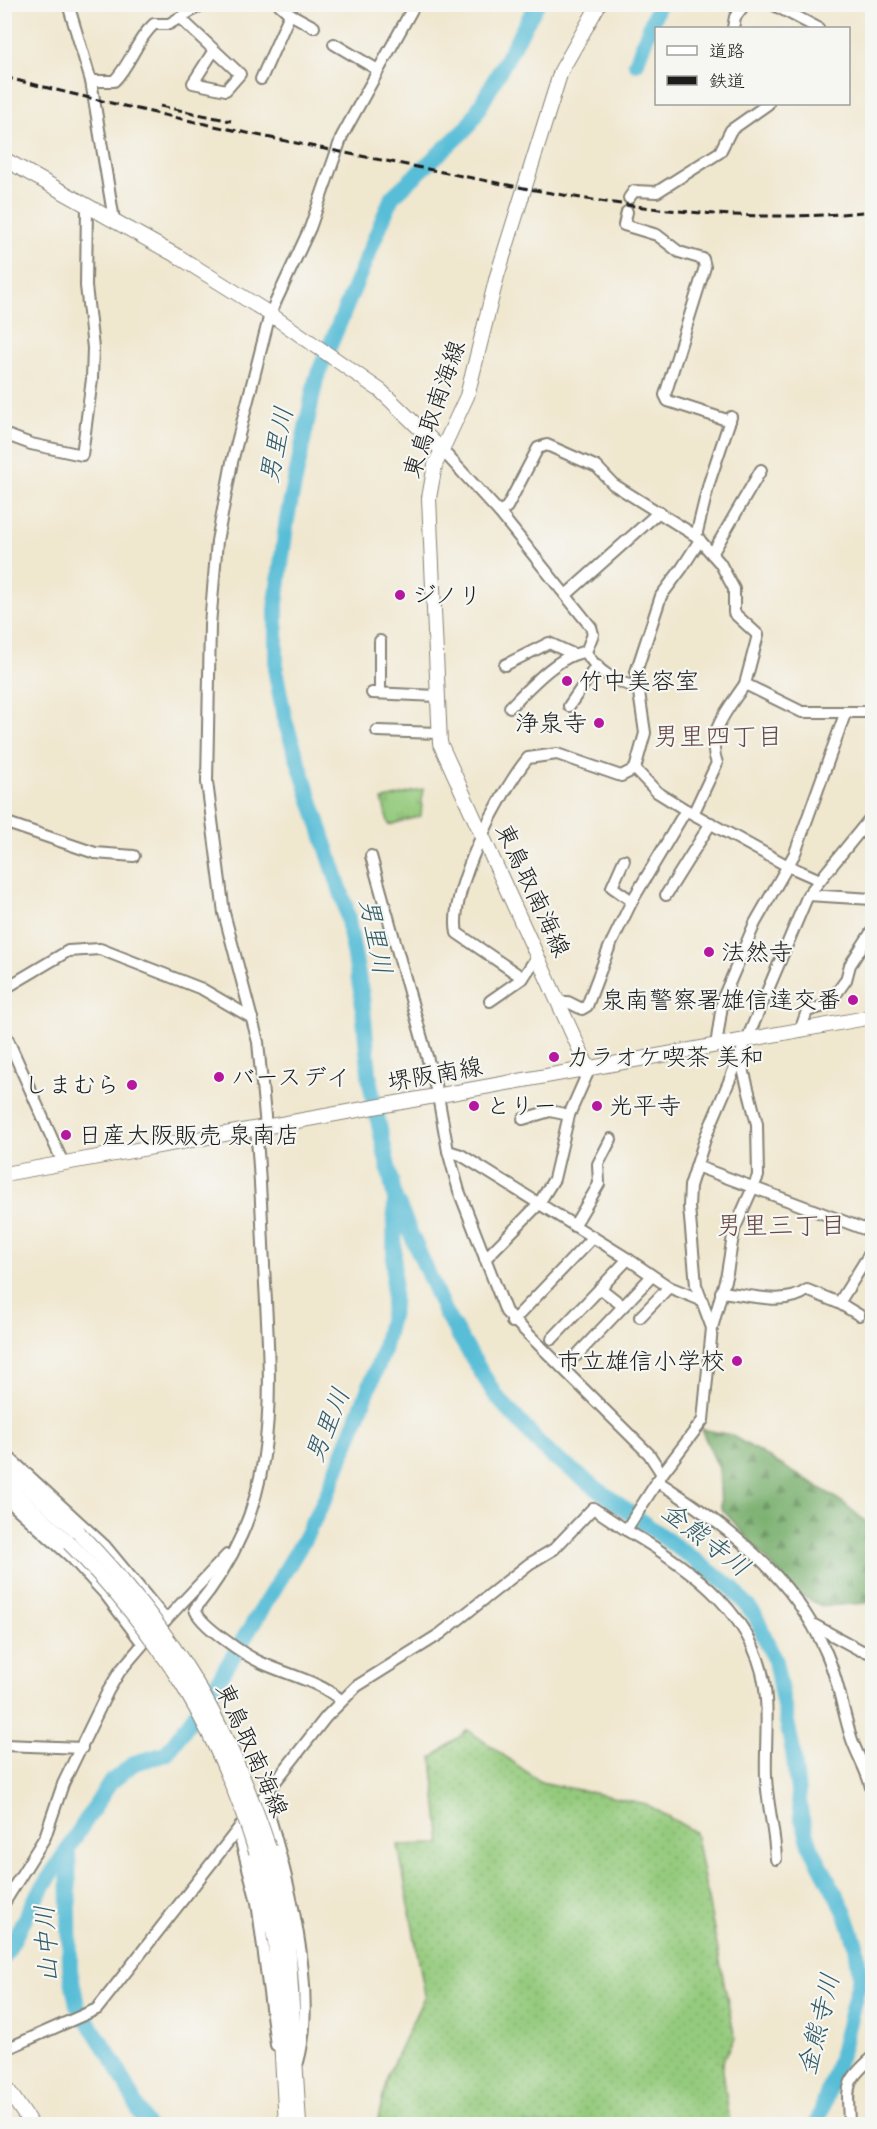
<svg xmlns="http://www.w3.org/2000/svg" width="877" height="2129" viewBox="0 0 877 2129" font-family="Caveat,'Klee One',sans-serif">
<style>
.grass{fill:url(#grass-dots);stroke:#58734c;stroke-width:1.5}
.forest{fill:url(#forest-firs);stroke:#4a6544;stroke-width:1.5}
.park{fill:url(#park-tufts);stroke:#58734c;stroke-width:1.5}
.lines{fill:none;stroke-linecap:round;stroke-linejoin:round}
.river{stroke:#59bdd7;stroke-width:16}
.street-casing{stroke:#868276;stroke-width:14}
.secondary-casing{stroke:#868276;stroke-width:16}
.street{stroke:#fff;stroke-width:10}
.secondary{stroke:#fff;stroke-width:14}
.rail{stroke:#1c1c1c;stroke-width:3;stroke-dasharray:9 4.5;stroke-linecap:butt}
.secondary-bridge-casing{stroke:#868276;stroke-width:16;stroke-linecap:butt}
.secondary-bridge{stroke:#fff;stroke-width:14}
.poi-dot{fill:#b5179e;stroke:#f6f6f2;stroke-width:2}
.labels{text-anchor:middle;stroke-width:4.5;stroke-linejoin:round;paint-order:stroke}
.street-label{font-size:24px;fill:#1c1c1c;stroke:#f6f6f2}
.poi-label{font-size:24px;fill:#1c1c1c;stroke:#f6f6f2;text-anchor:start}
.water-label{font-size:26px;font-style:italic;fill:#345c67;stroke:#f6f6f2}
.neighbourhood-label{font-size:26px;fill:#674946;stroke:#f6f6f2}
</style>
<defs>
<pattern id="grass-dots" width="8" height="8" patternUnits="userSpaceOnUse" patternTransform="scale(1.5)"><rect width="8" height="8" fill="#94ca7d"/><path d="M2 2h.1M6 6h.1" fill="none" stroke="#7fad6b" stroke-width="1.8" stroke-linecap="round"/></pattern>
<pattern id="forest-firs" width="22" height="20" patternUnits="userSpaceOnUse" patternTransform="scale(1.5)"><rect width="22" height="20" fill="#77ae6c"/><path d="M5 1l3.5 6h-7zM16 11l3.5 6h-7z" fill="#618d58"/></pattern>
<pattern id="park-tufts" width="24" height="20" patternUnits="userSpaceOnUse" patternTransform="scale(1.5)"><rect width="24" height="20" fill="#94ca7d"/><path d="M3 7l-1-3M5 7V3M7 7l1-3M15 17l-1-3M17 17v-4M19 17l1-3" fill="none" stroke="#7fad6b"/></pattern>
</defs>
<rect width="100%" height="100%" fill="#f6f6f2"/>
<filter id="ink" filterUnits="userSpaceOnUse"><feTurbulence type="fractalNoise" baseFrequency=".0167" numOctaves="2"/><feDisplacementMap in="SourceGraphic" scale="12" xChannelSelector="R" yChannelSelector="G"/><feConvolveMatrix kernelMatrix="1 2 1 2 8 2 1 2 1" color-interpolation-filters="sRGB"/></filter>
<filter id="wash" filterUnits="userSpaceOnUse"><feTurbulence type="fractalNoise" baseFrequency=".008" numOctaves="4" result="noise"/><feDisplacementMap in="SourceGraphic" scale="24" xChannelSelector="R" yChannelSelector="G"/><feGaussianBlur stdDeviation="1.35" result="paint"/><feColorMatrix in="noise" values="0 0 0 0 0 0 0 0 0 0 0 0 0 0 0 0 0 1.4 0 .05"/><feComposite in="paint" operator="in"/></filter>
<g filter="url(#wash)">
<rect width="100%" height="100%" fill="#f0e7cf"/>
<polygon class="grass" points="468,1730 541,1782 646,1804 695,1832 735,2039 722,2063 730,2124 377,2124 388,2074 425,1995 398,1845 441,1844 432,1758"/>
<polygon class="forest" points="701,1429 731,1435 840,1500 872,1527 872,1598 867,1603 822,1606 796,1593 721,1508 719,1469"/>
<polygon class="park" points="423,789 421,816 389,825 382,800"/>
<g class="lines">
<g class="river">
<polyline points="636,63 659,4"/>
<polyline points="398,1204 445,1313 496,1396 547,1452 730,1586 755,1615 775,1661 793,1752 801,1816 811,1847 845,1912 856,1945 860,1977 842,2050 817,2124"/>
<polyline points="68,1850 70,1970 77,2005 116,2065 146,2124"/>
<polyline points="4,1957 34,1901 110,1783 134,1763 166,1754 212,1691 302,1543 326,1497 382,1355 393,1307 395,1199 370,1083 362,997 345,904 285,721 276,674 276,603 287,519 316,379 392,197 469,126 537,4"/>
</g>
</g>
</g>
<g filter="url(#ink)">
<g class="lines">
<g class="street-casing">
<g id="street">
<polyline points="68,4 91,81 114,220"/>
<polyline points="772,4 818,28"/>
<polyline points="290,14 314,27"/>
<polyline points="181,19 240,74 226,90 193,83 214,50"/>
<polyline points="733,28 735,17 745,4"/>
<polyline points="334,44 378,70"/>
<polyline points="261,79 290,14 279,4"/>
<path d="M91 81H114C131 64 136 40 154 24H169L203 4"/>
<polyline points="629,198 634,191 657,192 720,152 731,130 768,104"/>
<polyline points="627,212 624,225 657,235 679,252 703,259 705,267 665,395 668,401 730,421"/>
<polyline points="4,434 31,444 82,455 92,379 93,348 86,286 87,205"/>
<path d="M442 450 499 512 591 627 593 634 586 652C596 671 618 684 638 687"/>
<polyline points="499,512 507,507 538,448 547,445 597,467 613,484 696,536 720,563 734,589 734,613 758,635 745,684 802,712 872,712"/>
<polyline points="696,536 709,483 731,417"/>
<polyline points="712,554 761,470"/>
<polyline points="566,595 659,512"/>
<polyline points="505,665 549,643 573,654"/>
<polyline points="372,693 437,696"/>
<polyline points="380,693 380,641"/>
<polyline points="569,706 597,665"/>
<path d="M510 707C528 689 560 653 586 652"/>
<polyline points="377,731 439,733"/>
<polyline points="635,769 657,792 686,810 786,865 820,880"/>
<path d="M694 812 717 763C705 733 729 708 745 684"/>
<polyline points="4,822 95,853 134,856"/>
<polyline points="371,856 438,1096 448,1151 459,1191 506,1312 649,1454 662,1474"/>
<polyline points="666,895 711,823"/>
<polyline points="808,895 872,899"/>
<polyline points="632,901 686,810"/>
<path d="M523 978 457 933C448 892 501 790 528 758L557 754 621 776 635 769 645 733 636 672 661 596 682 568 700 540"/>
<polyline points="4,989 68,951 100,949 202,989 252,1018"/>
<polyline points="490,1001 523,978 538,955"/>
<polyline points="560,1002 568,1002 582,1009 587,1006 609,948 632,901 612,887 624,860"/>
<polyline points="4,1031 63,1163"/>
<polyline points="800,1031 807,1011 828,1005 846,980 850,965 872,931"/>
<polyline points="716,1046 723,998 755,923 795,853 845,714"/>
<polyline points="523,1119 550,1111 569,1115"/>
<polyline points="266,1127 258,1042 224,913 207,782 210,625 217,541 232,462 270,314 310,228 342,136 415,4"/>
<path d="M256 1128C261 1180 262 1232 265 1284 272 1406 279 1509 195 1609 198 1624 246 1656 262 1663 288 1675 318 1681 341 1700"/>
<polyline points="448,1151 461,1155 628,1259 669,1287 701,1300"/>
<polyline points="696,1166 872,1232"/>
<polyline points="574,1226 599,1184 598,1164 611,1139"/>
<polyline points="485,1259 538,1205 554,1179 569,1115 589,1070"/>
<polyline points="600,1288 623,1306"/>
<path d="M721 1292C746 1294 786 1307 807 1290L839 1303 859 1315"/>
<polyline points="839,1303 872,1250"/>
<polyline points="640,1317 669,1287"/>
<polyline points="512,1322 593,1237"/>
<polyline points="712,1328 727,1273 734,1230 758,1176 757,1124 740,1057"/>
<polyline points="552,1339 628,1259"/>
<polyline points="576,1356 652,1276"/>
<polyline points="4,1453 105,1546 166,1620"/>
<path d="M657 1481C724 1524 792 1574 825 1650 838 1678 842 1708 851 1737 857 1756 869 1773 872 1792"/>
<polyline points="4,1497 72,1558 106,1595 143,1644 120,1671 108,1691 63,1784 45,1837 4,1903"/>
<path d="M626 1530C690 1567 762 1618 766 1699 768 1725 765 1751 766 1777 767 1804 775 1831 776 1859"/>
<polyline points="162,1624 227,1555"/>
<polyline points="814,1625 860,1650 872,1653"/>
<polyline points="4,1745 82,1748"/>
<path d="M264 1798C286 1870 319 1988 298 2062"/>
<polyline points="238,1830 257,1902 276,2045"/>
<polyline points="4,2050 97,2009 326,1717 357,1686 440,1634 529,1564 554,1549 593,1508 626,1530 662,1474 703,1420 712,1328 696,1285 689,1207 690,1186 706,1136 808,895 872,816"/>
<path d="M849 2124C848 2087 843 2083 872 2058"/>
</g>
</g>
<g class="secondary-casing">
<g id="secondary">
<polyline points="4,159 179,257 270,314 381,391 442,450"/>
<polyline points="589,1070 440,743 429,498 435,465 467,396 497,276 561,71 599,4"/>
<polyline points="4,1174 872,1017"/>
<polyline points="4,1466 78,1532"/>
<polyline points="4,1484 69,1543"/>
<polyline points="269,1848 288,1940 299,2124"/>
<polyline points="256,1852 275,1940 286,2124"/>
<polyline points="4,2084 31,2124"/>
</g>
</g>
<use href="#street" class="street"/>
<use href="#secondary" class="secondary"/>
<g class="rail">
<path d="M4 77C138 111 272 139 407 165 563 196 712 229 872 211"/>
<polyline points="160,106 231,121"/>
</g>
<g class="secondary-bridge-casing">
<g id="secondary-bridge">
<path d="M78 1532C175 1632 225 1716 269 1848"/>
<path d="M69 1543C162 1636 217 1727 256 1852"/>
</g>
</g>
<use href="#secondary-bridge" class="secondary-bridge"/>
</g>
</g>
<g class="poi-dot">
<circle cx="400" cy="595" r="6"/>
<circle cx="567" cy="681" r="6"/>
<circle cx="599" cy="723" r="6"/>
<circle cx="709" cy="952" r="6"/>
<circle cx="853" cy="1000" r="6"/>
<circle cx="554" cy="1057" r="6"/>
<circle cx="219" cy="1077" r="6"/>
<circle cx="132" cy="1085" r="6"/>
<circle cx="474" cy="1106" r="6"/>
<circle cx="597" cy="1106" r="6"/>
<circle cx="66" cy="1135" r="6"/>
<circle cx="737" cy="1361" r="6"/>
</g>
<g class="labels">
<g class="street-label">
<text transform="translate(434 409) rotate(-71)" y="8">東鳥取南海線</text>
<text transform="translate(533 890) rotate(65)" y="8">東鳥取南海線</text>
<text transform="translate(435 1074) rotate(-10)" y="8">堺阪南線</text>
<text transform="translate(252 1750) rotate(66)" y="8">東鳥取南海線</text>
</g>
<g class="poi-label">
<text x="412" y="603">ジノリ</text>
<text x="579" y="689">竹中美容室</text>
<text x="587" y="731" text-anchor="end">浄泉寺</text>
<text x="721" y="960">法然寺</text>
<text x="841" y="1008" text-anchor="end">泉南警察署雄信達交番</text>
<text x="566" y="1065">カラオケ喫茶 美和</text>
<text x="231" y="1085">バースデイ</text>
<text x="120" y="1093" text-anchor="end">しまむら</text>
<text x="486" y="1114">とりー</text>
<text x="609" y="1114">光平寺</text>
<text x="78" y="1143">日産大阪販売 泉南店</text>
<text x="725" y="1369" text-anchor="end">市立雄信小学校</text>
</g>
<g class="water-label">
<text transform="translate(276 445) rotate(-78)" y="9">男里川</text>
<text transform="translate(376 936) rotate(79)" y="9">男里川</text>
<text transform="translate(327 1425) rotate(-68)" y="9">男里川</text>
<text transform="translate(706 1539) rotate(38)" y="9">金熊寺川</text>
<text transform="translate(46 1944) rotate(-93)" y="9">山中川</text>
<text transform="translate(818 2024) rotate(-76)" y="9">金熊寺川</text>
</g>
<g class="neighbourhood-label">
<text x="718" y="745">男里四丁目</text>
<text x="781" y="1234">男里三丁目</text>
</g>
</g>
<rect width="877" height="2129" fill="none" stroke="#f6f6f2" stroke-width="24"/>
<rect x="655" y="27" width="195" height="78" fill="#f6f6f2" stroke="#9f9f9c" stroke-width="1.5"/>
<rect x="667" y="46" width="30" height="9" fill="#ffffff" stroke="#9f9f9c" stroke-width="1.5"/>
<text x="709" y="57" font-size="18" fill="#1c1c1c">道路</text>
<rect x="667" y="76" width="30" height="9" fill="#1c1c1c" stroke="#9f9f9c" stroke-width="1.5"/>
<text x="709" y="87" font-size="18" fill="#1c1c1c">鉄道</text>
</svg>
